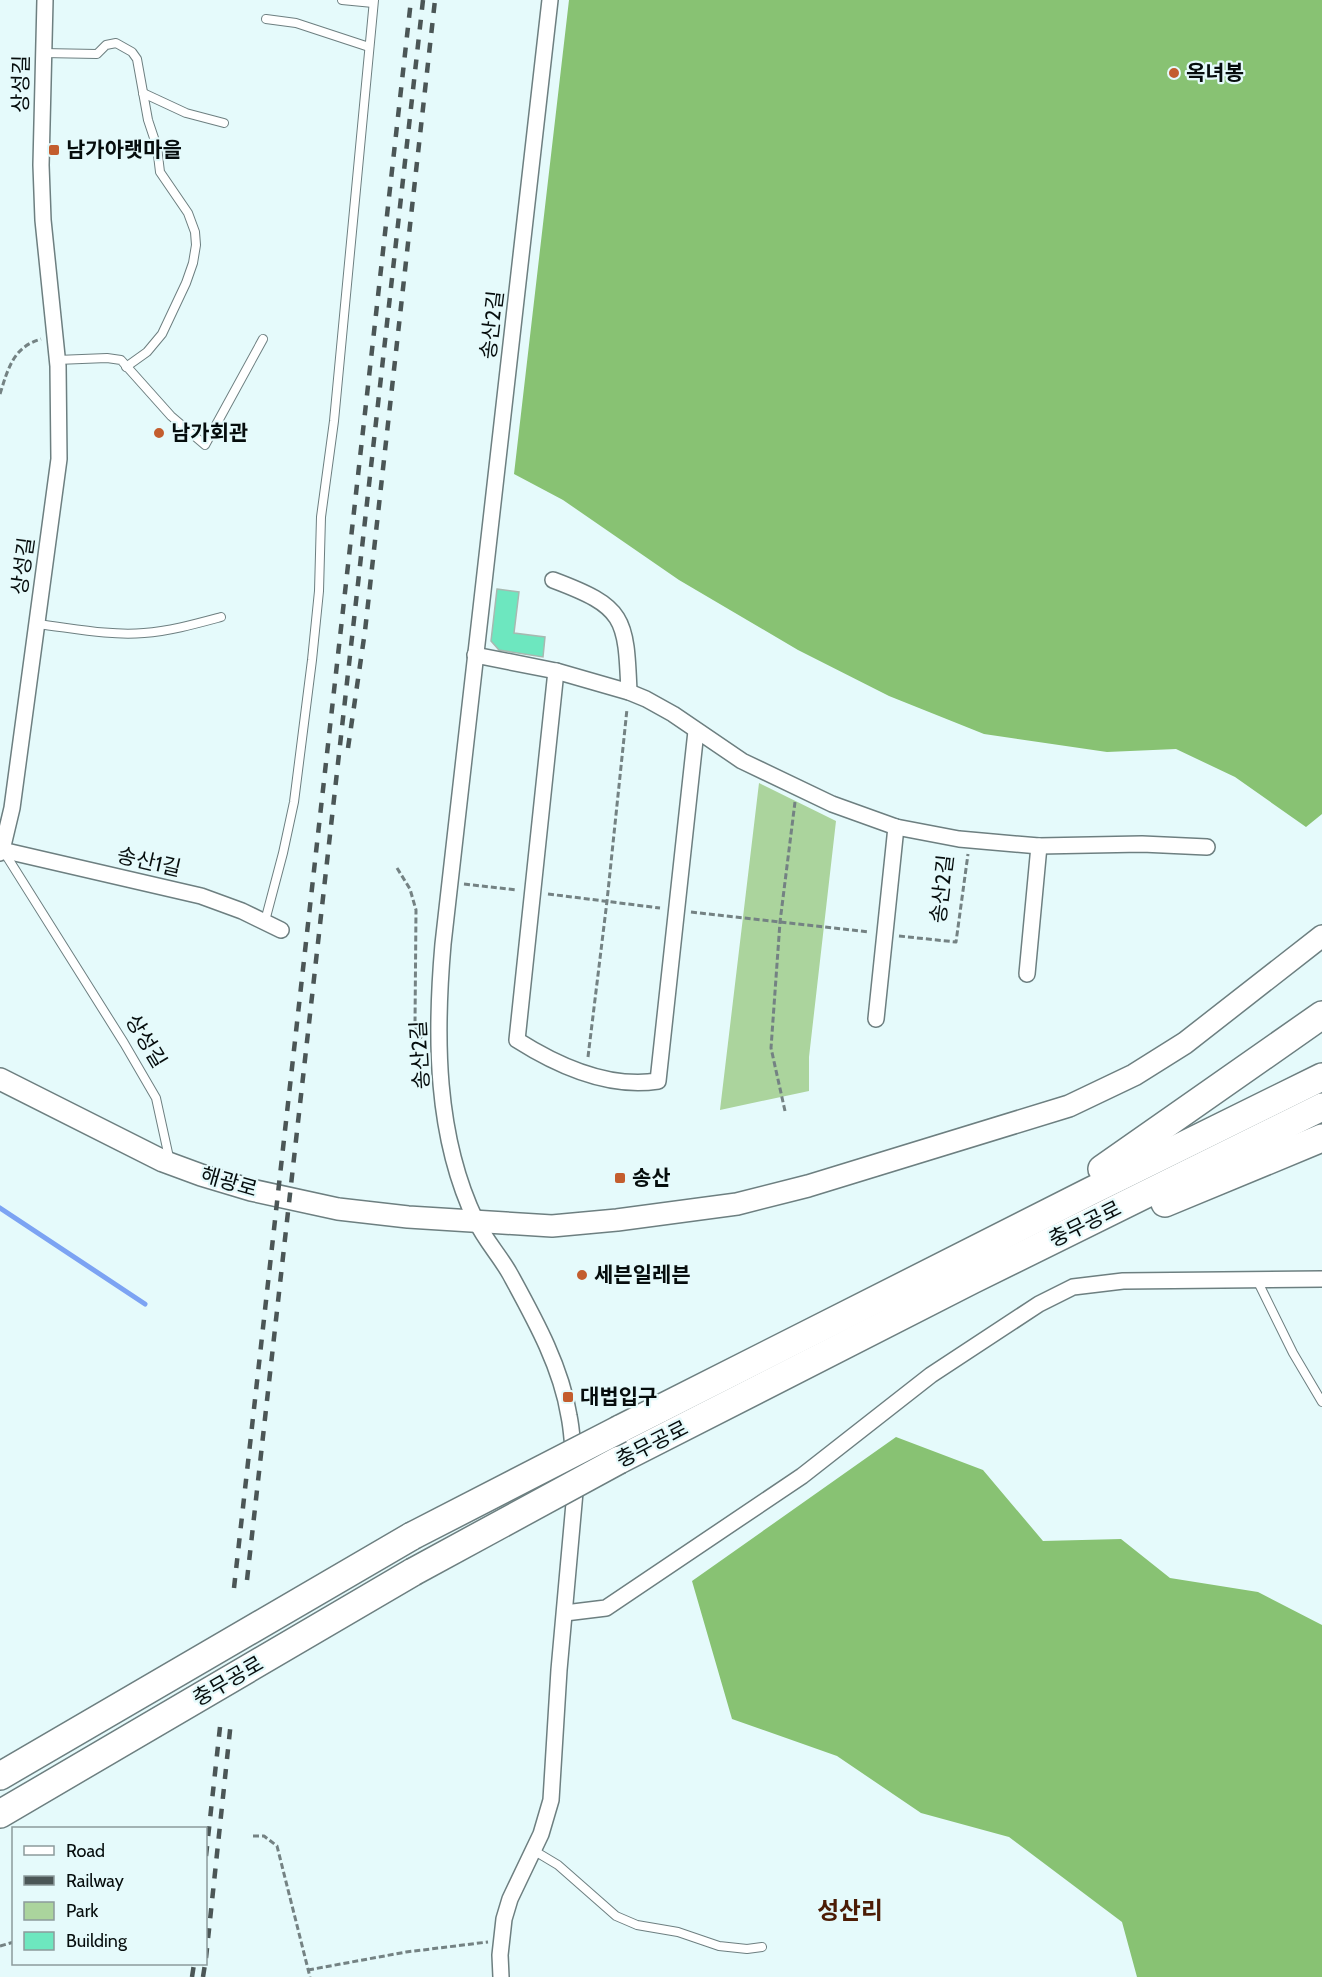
<svg xmlns="http://www.w3.org/2000/svg" width="1322" height="1977" viewBox="0 0 1322 1977" font-family="Cabin,'Noto Sans KR',sans-serif">
<style>
.green{fill:#abd49d}
.forest{fill:#88c273}
.lines{fill:none;stroke-linecap:round;stroke-linejoin:round}
.stream{stroke:#7ca3f3;stroke-width:5}
.building{fill:#6de7bf;stroke:#a7b9b1;stroke-width:1.5}
.lane-casing{stroke:#6d7f80;stroke-width:10}
.street-casing{stroke:#6d7f80;stroke-width:18}
.secondary-casing{stroke:#6d7f80;stroke-width:24}
.highway-casing{stroke:#6d7f80;stroke-width:30}
.path{stroke:#748283;stroke-width:3;stroke-dasharray:6 3;stroke-linecap:butt}
.lane{stroke:#fff;stroke-width:8}
.street{stroke:#fff;stroke-width:15}
.secondary{stroke:#fff;stroke-width:21}
.highway{stroke:#fff;stroke-width:27}
.rail{stroke:#4b5656;stroke-width:4.5;stroke-dasharray:10 10;stroke-linecap:butt}
.highway-bridge-casing{stroke:#6d7f80;stroke-width:30;stroke-linecap:butt}
.highway-bridge{stroke:#fff;stroke-width:27}
.poi-dot{fill:#c35d2e;stroke:#e5fafb;stroke-width:2}
.labels{text-anchor:middle;stroke-width:4.5;stroke-linejoin:round;paint-order:stroke}
.poi-label{font-size:21px;font-weight:bold;fill:#060d0d;stroke:#e5fafb;text-anchor:start}
.street-label{font-size:21px;fill:#060d0d;stroke:#e5fafb}
.quarter-label{font-size:24px;font-weight:bold;fill:#4c1c05;stroke:#e5fafb}
</style>
<rect width="100%" height="100%" fill="#e5fafb"/>
<polygon class="green" points="759,783 836,821 809,1057 809,1091 720,1110"/>
<g class="forest">
<polygon points="569,0 1322,0 1322,814 1306,827 1235,777 1176,749 1107,752 984,734 889,696 798,650 679,580 563,500 514,474"/>
<polygon points="896,1437 983,1470 1043,1541 1121,1539 1170,1578 1258,1592 1322,1625 1322,1977 1137,1977 1122,1922 1009,1837 921,1813 837,1756 732,1719 692,1581"/>
</g>
<g class="lines">
<polyline class="stream" points="0,1208 145,1304"/>
</g>
<polygon class="building" points="497,589 519,592 514,633 545,637 543,657 499,650 491,641"/>
<g class="lines">
<g class="lane-casing">
<g id="lane">
<polyline points="342,0 373,3"/>
<polyline points="266,19 296,23 369,47"/>
<polyline points="43,53 97,54 106,45 116,43 132,52 137,59 148,120 157,147 160,172 188,213 195,232 196,245 193,263 186,283 162,334 147,352 126,367"/>
<polyline points="143,93 186,113 224,123"/>
<polyline points="57,360 107,358 121,360 171,416 205,445 263,339"/>
<path d="M37 624C72 628 109 636 144 633 170 631 195 624 221 617"/>
<polyline points="4,852 124,1043 156,1098 170,1162"/>
<polyline points="265,921 283,853 294,802 312,660 319,591 321,517 334,421 374,0"/>
<polyline points="1257,1280 1293,1353 1322,1402"/>
<polyline points="533,1850 558,1865 616,1916 637,1925 678,1932 719,1946 747,1949 762,1947"/>
</g>
</g>
<g class="street-casing">
<g id="street">
<path d="M550 0 443 944C435 1036 435 1136 476 1221 485 1240 500 1256 510 1274 534 1318 561 1366 569 1416 572 1430 572 1443 574 1457"/>
<path d="M553 580C625 607 626 617 629 692"/>
<polyline points="475,655 556,671 629,692 646,699 673,714 742,761 832,804 896,827 959,839 1039,846 1142,844 1207,847"/>
<path d="M556 671 517 1040C558 1066 608 1089 658 1081L696 731"/>
<polyline points="2,850 201,896 242,911 281,930"/>
<polyline points="0,853 2,850 12,808 59,459 58,366 43,220 41,165 45,0"/>
<polyline points="1027,974 1039,846"/>
<polyline points="876,1019 896,827"/>
<polyline points="565,1613 606,1608 802,1476 931,1375 1039,1304 1073,1287 1123,1281 1322,1279"/>
<polyline points="501,1977 500,1955 504,1919 510,1899 541,1834 551,1800 559,1670 576,1481"/>
</g>
</g>
<g class="secondary-casing">
<polyline id="secondary" points="0,1079 163,1161 201,1175 251,1190 338,1209 408,1217 552,1226 617,1220 737,1204 808,1186 1069,1106 1134,1075 1185,1043 1322,936"/>
</g>
<g class="highway-casing">
<g id="highway">
<polyline points="1102,1169 1322,1015"/>
<polyline points="1165,1203 1322,1138"/>
<polyline points="620,1429 1089,1192 1322,1077"/>
<polyline points="619,1460 972,1280 1322,1107"/>
<polyline points="0,1776 412,1536"/>
<polyline points="0,1814 413,1572"/>
</g>
</g>
<g class="path">
<path d="M0 394C8 369 13 347 41 339"/>
<polyline points="397,868 410,889 416,910 415,1024 417,1033 424,1041"/>
<polyline points="464,884 517,890"/>
<polyline points="548,894 660,908"/>
<polyline points="691,912 869,932"/>
<polyline points="899,936 956,942 968,854"/>
<polyline points="588,1057 607,901 627,709"/>
<polyline points="785,1111 771,1048 780,922 795,802"/>
<polyline points="253,1836 264,1836 277,1846 310,1977"/>
<polyline points="0,1946 14,1942"/>
<polyline points="308,1970 406,1952 488,1942"/>
</g>
<use href="#lane" class="lane"/>
<use href="#street" class="street"/>
<use href="#secondary" class="secondary"/>
<use href="#highway" class="highway"/>
<g class="rail">
<polyline points="348,748 365,631 435,0"/>
<polyline points="247,1580 423,0"/>
<polyline points="234,1588 411,0"/>
<polyline points="206,1856 220,1727"/>
<polyline points="206,1958 231,1721"/>
<polyline points="192,1977 194,1964"/>
<polyline points="203,1977 205,1964"/>
</g>
<g class="highway-bridge-casing">
<g id="highway-bridge">
<polyline points="412,1536 620,1429"/>
<polyline points="413,1572 619,1460"/>
</g>
</g>
<use href="#highway-bridge" class="highway-bridge"/>
</g>
<g class="poi-dot">
<circle cx="1174" cy="73" r="6"/>
<rect x="48" y="144" width="12" height="12" rx="3"/>
<circle cx="159" cy="433" r="6"/>
<rect x="614" y="1172" width="12" height="12" rx="3"/>
<circle cx="582" cy="1275" r="6"/>
<rect x="562" y="1391" width="12" height="12" rx="3"/>
</g>
<g class="labels">
<g class="poi-label">
<text x="1186" y="80">옥녀봉</text>
<text x="66" y="157">남가아랫마을</text>
<text x="171" y="440">남가회관</text>
<text x="632" y="1185">송산</text>
<text x="594" y="1282">세븐일레븐</text>
<text x="580" y="1404">대법입구</text>
</g>
<g class="street-label">
<text transform="translate(21 84) rotate(-89)" y="7">상성길</text>
<text transform="translate(492 325) rotate(-83)" y="7">송산2길</text>
<text transform="translate(23 566) rotate(-82)" y="7">상성길</text>
<text transform="translate(149 862) rotate(13)" y="7">송산1길</text>
<text transform="translate(942 889) rotate(-83)" y="7">송산2길</text>
<text transform="translate(146 1041) rotate(59)" y="7">상성길</text>
<text transform="translate(420 1055) rotate(-93)" y="7">송산2길</text>
<text transform="translate(229 1182) rotate(16)" y="7">해광로</text>
<text transform="translate(1085 1224) rotate(-26)" y="7">충무공로</text>
<text transform="translate(652 1444) rotate(-27)" y="7">충무공로</text>
<text transform="translate(228 1681) rotate(-30)" y="7">충무공로</text>
</g>
<g class="quarter-label">
<text x="850" y="1919">성산리</text>
</g>
</g>
<rect x="12" y="1827" width="195" height="138" fill="#e5fafb" stroke="#8c9b9c" stroke-width="1.5"/>
<rect x="24" y="1846" width="30" height="9" fill="#ffffff" stroke="#8c9b9c" stroke-width="1.5"/>
<text x="66" y="1857" font-size="18" fill="#060d0d">Road</text>
<rect x="24" y="1876" width="30" height="9" fill="#4b5656" stroke="#8c9b9c" stroke-width="1.5"/>
<text x="66" y="1887" font-size="18" fill="#060d0d">Railway</text>
<rect x="24" y="1902" width="30" height="18" fill="#abd49d" stroke="#8c9b9c" stroke-width="1.5"/>
<text x="66" y="1917" font-size="18" fill="#060d0d">Park</text>
<rect x="24" y="1932" width="30" height="18" fill="#6de7bf" stroke="#8c9b9c" stroke-width="1.5"/>
<text x="66" y="1947" font-size="18" fill="#060d0d">Building</text>
</svg>
